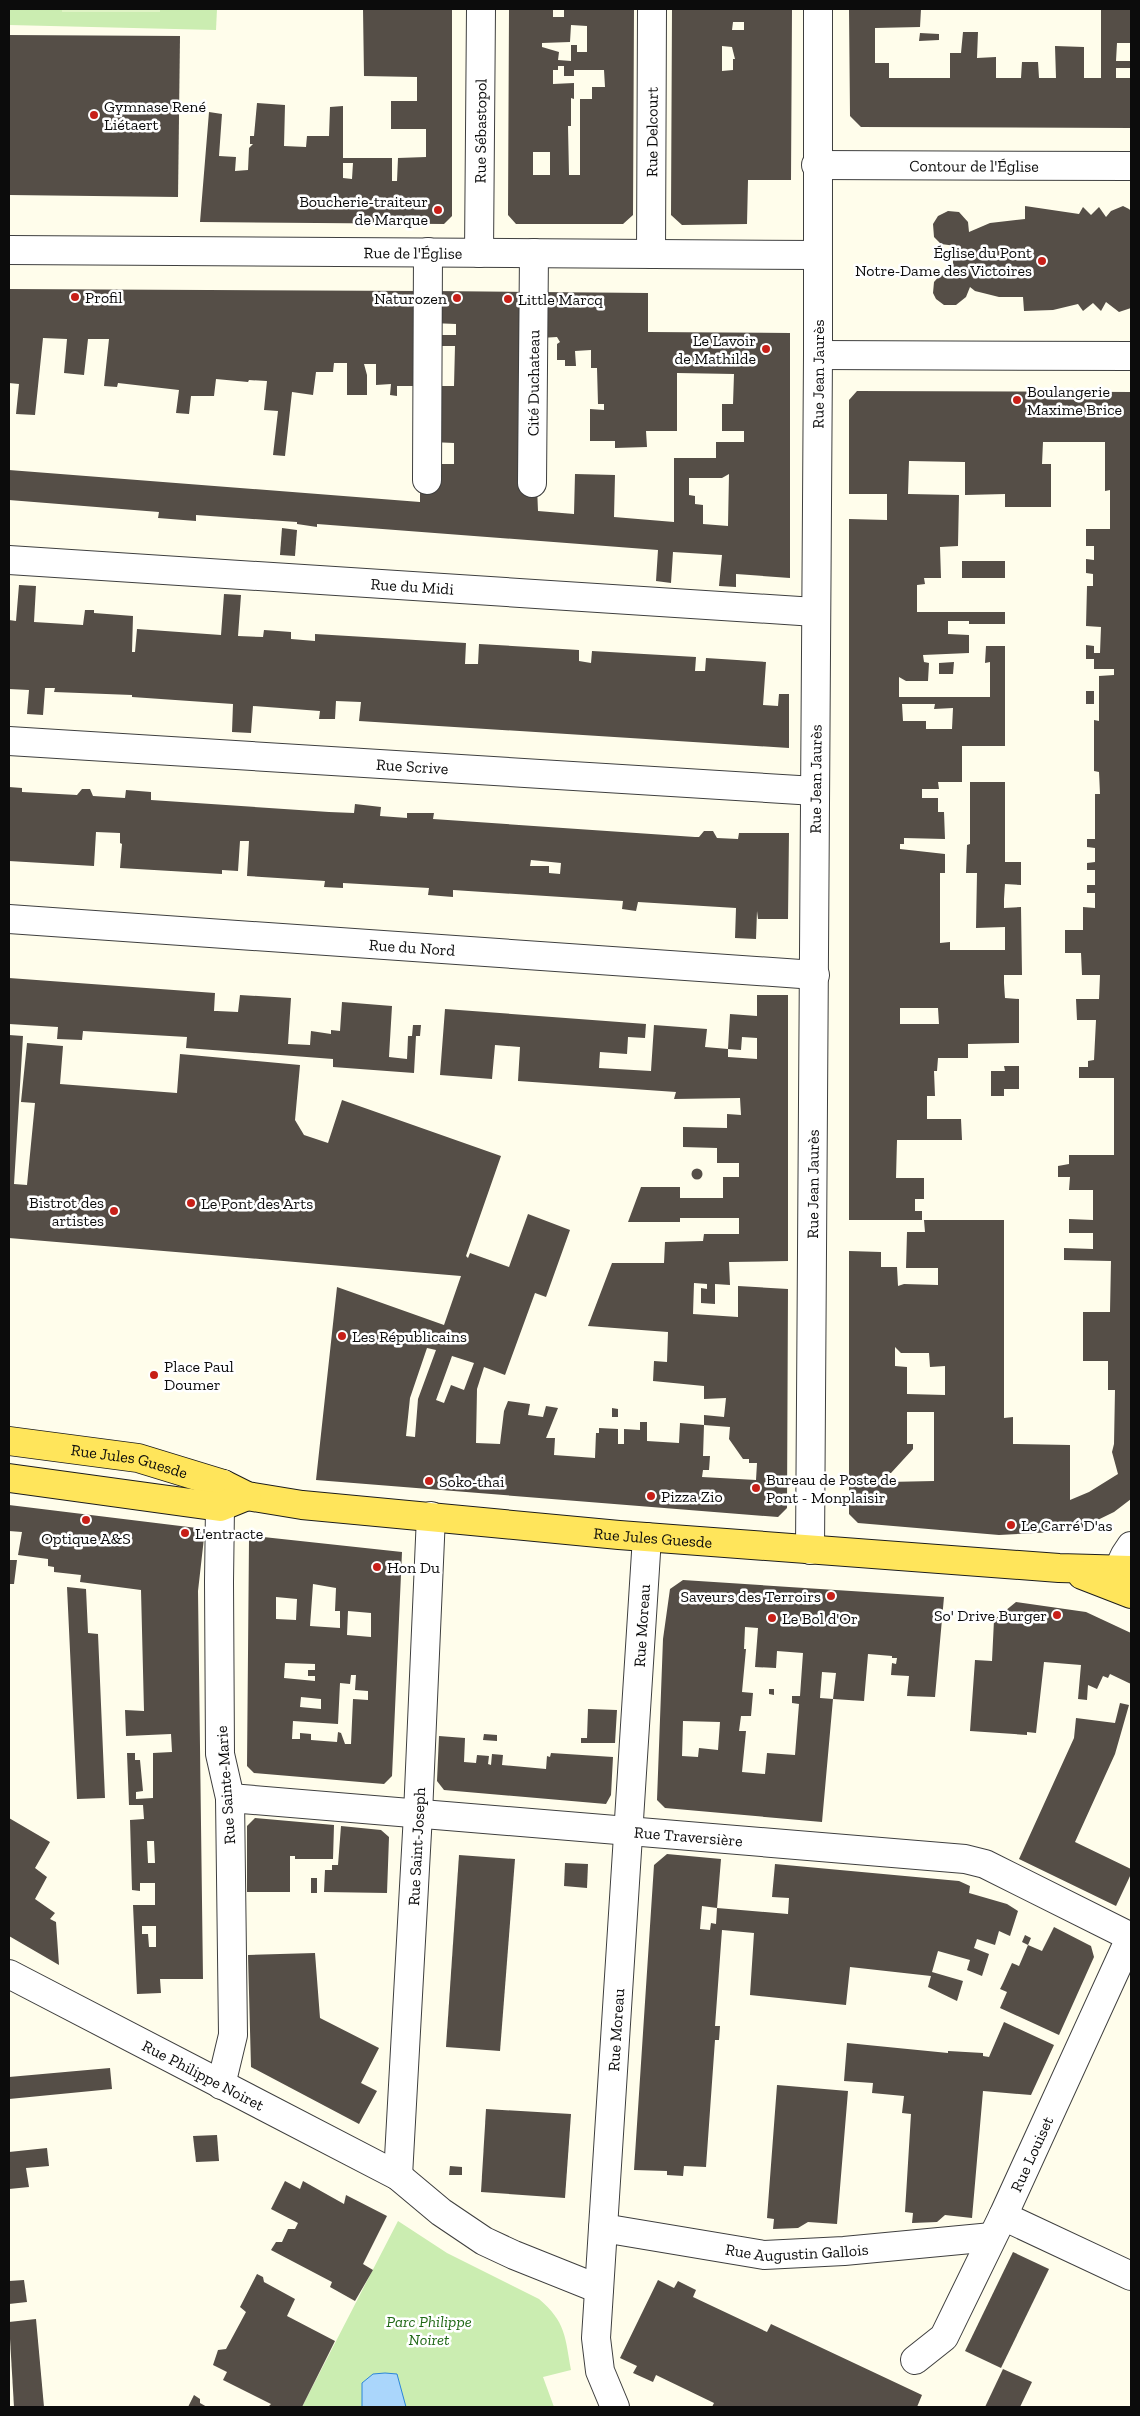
<svg xmlns="http://www.w3.org/2000/svg" width="1140" height="2416" viewBox="0 0 1140 2416" font-family="'Zilla Slab',serif">
<style>
.green{fill:#cbedb1}
.pitch{fill:#dff3c4}
.water{fill:#aad6fb;stroke:#2b85d9}
.building{fill:#554e47;fill-rule:evenodd}
.lines{fill:none;stroke-linecap:round;stroke-linejoin:round}
.minor-casing{stroke:#3f3f3f;stroke-width:30}
.major-casing{stroke:#1d1d1d;stroke-width:30}
.minor{stroke:#fff;stroke-width:28}
.major{stroke:#ffe55b;stroke-width:28}
.poi-dot{fill:#c71f18;stroke:#fff;stroke-width:2}
.labels{text-anchor:middle;stroke-width:5;stroke-linejoin:round;paint-order:stroke}
.poi-label{font-size:16px;fill:#0c0c0c;stroke:#fff;text-anchor:start}
.street-label{font-size:16px;fill:#0c0c0c;stroke:#fff}
.park-label{font-size:16px;font-style:italic;fill:#216917;stroke:#fff}
</style>
<rect width="100%" height="100%" fill="#fffdeb"/>
<g class="green">
<polygon points="9,9 217,9 216,30 9,25"/>
<path d="M398 2221 447 2253 539 2299C566 2322 565 2337 571 2370L543 2377 554 2407H302Z"/>
</g>
<rect class="pitch" x="62" y="9" width="98" height="3"/>
<polygon class="water" points="385,2373 397,2374 406,2407 362,2407 362,2383 373,2374"/>
<g class="building">
<path d="M363 9H452V216L444 224 200 222 209 112 222 114 219 156 236 157 235 171 248 170 249 148 253 144H250V136H254L257 103 285 105 284 146 306 147 307 136H329L330 107 343 106V158H392V181H397L398 158 426 157V129H391V101H417V77L364 76ZM343 163H353L352 179 343 178Z"/>
<path d="M509 9H553V17H564V10L571 9H634L633 215 623 224H516L508 215ZM571 25 587 26V52H577V45H571V61L558 60 559 52 542 47V43L570 42ZM558 66H564V76H574V70H604L605 87H592V99H580V175H569L568 126H571V98L574 99V83L553 84V70H558ZM533 152H550V175H533Z"/>
<path d="M672 9H792L791 180H748L747 224 682 225 671 215ZM733 22H744V30H732ZM722 46 732 47 735 59H733V70L722 71Z"/>
<polygon points="849,9 921,9 920,27 875,28 875,63 889,63 889,78 950,78 950,53 961,53 963,32 978,32 977,58 996,57 996,78 1021,78 1022,62 1038,62 1039,78 1056,78 1055,46 1084,47 1084,78 1101,78 1101,9 1131,9 1131,43 1117,43 1116,61 1131,61 1131,68 1116,68 1116,78 1131,78 1131,128 861,127 850,116"/>
<polygon points="920,33 939,34 939,40 919,41"/>
<polygon points="9,35 180,36 178,197 9,195"/>
<polygon points="1025,206 1079,214 1083,207 1091,215 1099,207 1106,217 1111,211 1123,206 1129,209 1131,211 1131,308 1119,312 1106,302 1101,311 1093,303 1083,311 1078,304 1053,310 1024,311 1023,297 999,297 975,291 970,287 966,297 956,305 944,305 936,299 933,293 934,282 941,274 956,271 953,266 953,256 956,246 941,244 934,237 933,224 938,216 948,211 959,212 968,222 969,232 990,223 1025,219"/>
<polygon points="9,289 422,291 420,386 397,386 397,396 390,395 391,384 376,385 376,364 364,364 367,375 367,395 347,395 347,363 334,363 333,372 316,372 313,395 292,392 285,456 273,455 278,411 264,410 267,381 249,380 248,382 216,379 214,396 191,396 189,414 176,413 179,390 118,383 117,387 104,386 109,339 88,339 84,375 64,373 67,339 43,338 35,415 16,414 19,384 9,383"/>
<path d="M432 291 529 292 538 511 574 514 575 474 615 475 614 517 674 522V458H716V442H744V431H722V404H733L734 374 677 373V431H646L647 447 615 448V441H590V409L604 410V404H598L597 368H591V350L575 351 576 366H565V360H557V344L560 342 557 337 540 338V292L648 293V332L790 333V578L736 574V587L719 586 722 555 673 552 671 583 656 581 658 550 317 524V527L297 524V522L196 515V521L158 518 159 512 9 500V470L420 502V487L432 474H442V464H454V443L432 442 440 386H454L455 346H439L432 329H442V335H456V324L432 323ZM729 474 728 526 703 524V505L695 504V496L689 495V478H722Z"/>
<path d="M857 391 1131 392V1499L1114 1512 1075 1531 999 1535 858 1523 849 1514V1251L881 1252V1267H897L898 1286 904 1284 938 1285V1268H906L907 1232H925L924 1220H1004V1418L1013 1417V1444L1070 1445V1500L1089 1492 1118 1474 1112 1452 1114 1444 1115 1390H1108V1361H1083V1312H1110L1111 1261 1064 1260V1248L1093 1249V1233H1069V1219L1093 1220V1190H1069L1070 1177H1058V1166L1069 1164V1155H1114V1078H1079V1067H1088V1061L1094 1060 1096 1020H1077L1076 999H1099L1100 975H1082L1081 953H1065V930H1083V907L1095 908V893H1087V885H1095V870H1087V863L1095 862V848L1087 847V839H1095V794H1100L1099 772 1094 771V720L1099 721V676L1114 675V669H1094V659H1086V645L1094 646V653H1100L1101 627 1086 626 1087 586H1093V574L1086 573V559L1094 560V546H1086V529H1110V490L1105 491V442H1043L1042 464H1051V507H1005V494L965 495V462L909 461 908 494 959 495 958 546 940 547 941 578H924L925 584 917 585V612H1005V624H969V621H948V634L969 635V653L923 655 924 662 929 663 928 681H906L899 677V697H990V662L985 663 986 646H1005V746H962V782H938L939 789H922V798H938V812H944L945 839 904 838V844H900V849L945 854V873H940V943L950 942V950H1005V927L976 928 977 873H966L967 845 970 844V782H1005V862H1021V885L1005 884 1004 899V908L1021 907 1022 975H1004V983L1005 998 1019 999V1043L968 1044V1058H938L937 1071H934L935 1096H927V1119H961L962 1140H897L896 1178H924V1199H915V1211H922V1220H849V519L887 520V494H849V400ZM902 704H935L934 709 953 708 952 729H926V721H903ZM900 1008H938L939 1024H900ZM895 1347 901 1353H929L930 1367 945 1366V1395L907 1394V1367L895 1366ZM907 1412H934V1481L888 1482V1473H891L913 1449V1444H907Z"/>
<polygon points="282,528 297,530 295,556 280,555"/>
<rect x="962" y="561" width="43" height="17"/>
<polygon points="19,585 36,586 34,622 83,625 85,610 94,610 94,613 133,616 132,652 135,652 137,629 221,635 224,594 241,595 238,636 263,637 264,630 291,632 291,639 315,641 315,634 466,643 465,664 478,664 479,644 579,650 579,661 591,663 592,651 696,657 695,671 705,671 706,658 766,662 763,705 778,706 779,694 789,694 789,748 359,721 361,702 336,701 335,719 319,719 320,711 253,706 251,733 232,732 233,704 132,697 132,695 54,692 55,688 45,688 43,715 27,714 29,690 9,689 9,620 16,621"/>
<polygon points="954,662 953,674 939,674 939,663"/>
<rect x="1086" y="691" width="8" height="13"/>
<path d="M9 787 22 788V792L77 795 82 789H90L93 796 125 798 126 790 151 792V800L329 812 354 813 355 804 381 807 380 816 407 818V813H434L433 819 695 837H699L704 831H713L717 838 738 839 739 833H789L788 919H758L757 911 756 939 735 938 736 908 638 902 636 911 622 909 623 901 453 890V897L428 895 429 888 343 883V888L324 887 325 881 247 876 249 841H240L238 871 222 870V874L120 868 122 844 120 843V833L96 832 94 866 9 861ZM531 860 561 863 560 874 549 873V866H530Z"/>
<polygon points="9,978 215,993 214,1011 217,1011 238,1012 240,995 291,998 288,1044 310,1045 311,1031 331,1034 331,1030 340,1031 342,1002 392,1006 389,1057 407,1059 408,1036 412,1036 413,1025 421,1025 420,1036 416,1036 414,1073 333,1067 333,1059 186,1048 187,1037 83,1031 82,1040 57,1039 58,1027 9,1024"/>
<path d="M757 995H788V1261L729 1262 730 1285 715 1284V1304L701 1303V1288L707 1289V1284L694 1283 693 1314 738 1317V1286L788 1289 787 1508 778 1517 316 1480 337 1287 444 1325 461 1276 9 1238V1035L23 1036 14 1184 27 1185 35 1103 21 1102 27 1043 63 1046 60 1084 177 1093 180 1054 300 1065 295 1120 304 1135 328 1143 342 1100 501 1156 466 1256 468 1258 470 1253 509 1267 528 1214 570 1230 546 1297 535 1293 505 1375 484 1367 477 1389 476 1443 500 1444 504 1411 508 1401 530 1404 528 1415 543 1417 546 1406 558 1408 546 1438H555L554 1455 595 1458 596 1433H599V1428L618 1429V1444H624V1429L640 1430V1422H647V1441L679 1443 680 1423 704 1425 703 1456H710L709 1470H703L702 1477 756 1480 757 1463H749V1459H743L729 1439 730 1427 704 1425V1415L724 1417 726 1398 704 1399V1386L653 1381 654 1361 667 1362 668 1332 588 1326 612 1263H664L665 1242 703 1241 704 1234H739V1218H680V1222H628L641 1187H680V1198H723V1177H739V1163H717V1148L683 1147V1127L727 1128V1114L741 1115 740 1098 674 1099 676 1092 518 1081 520 1047 495 1045 492 1079 440 1075 445 1009 646 1024 645 1038 628 1037 627 1054 600 1052 599 1068 651 1071 654 1025 707 1029 705 1047 728 1049V1057L757 1059V1038L742 1037 741 1050 728 1049 730 1014 757 1016ZM427 1348 436 1350 418 1399 415 1437 406 1436 410 1398ZM452 1356 474 1363 464 1390 451 1385 444 1403 436 1400Z"/>
<polygon points="1004,1066 1019,1066 1019,1089 1004,1089 1004,1096 991,1096 991,1071 1005,1071"/>
<circle cx="697" cy="1174" r="5.5"/>
<polygon points="612,1408 618,1409 618,1417 612,1417"/>
<path d="M9 1505 205 1529 198 1591 203 1979H160L161 1993 137 1994 133 1905H155V1883H140V1891L132 1890 130 1820 144 1819 143 1805H129L127 1753H135V1760H140L143 1791 136 1792V1799L153 1798V1753L172 1752 171 1734 126 1736 125 1710 144 1711 141 1590 80 1582 81 1575 54 1572V1567L48 1566V1559L18 1555 22 1532 9 1531ZM147 1841H154L155 1863H148ZM142 1926H156V1947H149L148 1934H142Z"/>
<path d="M254 1536 402 1552 392 1776 384 1784 254 1773 247 1766 249 1540ZM313 1584 336 1588 335 1611H340V1628L310 1626ZM276 1597 297 1599 296 1620 276 1619ZM348 1611 371 1613V1637L347 1635ZM285 1663 315 1664V1670H308V1676H315V1681L284 1678ZM351 1675H356L355 1690 368 1691V1700L353 1699 351 1744H345L341 1733 338 1732 337 1742 311 1740V1734L300 1733V1739H292L293 1721 338 1724 340 1683 350 1684ZM301 1697 321 1699V1709L300 1707Z"/>
<polygon points="9,1560 17,1560 14,1584 9,1584"/>
<path d="M683 1580 944 1597 935 1697 907 1696 909 1676 891 1675 892 1663 896 1664 897 1658H892V1656L868 1654 864 1701 833 1699 836 1673 822 1672 820 1698 833 1699 822 1822 665 1808 657 1800 663 1639 670 1589ZM745 1627 758 1628 755 1667 776 1668 777 1651 803 1653 800 1696H792V1703L799 1704 795 1755 767 1753 765 1774 742 1772 746 1731H739L741 1716H751L753 1693 742 1692 746 1649H744ZM683 1721 720 1722 718 1750 699 1748 698 1757 682 1756Z"/>
<polygon points="67,1587 86,1589 88,1633 98,1634 105,1798 77,1799"/>
<polygon points="1016,1602 1086,1612 1131,1633 1131,1684 1110,1674 1108,1678 1103,1676 1097,1689 1088,1685 1087,1700 1078,1699 1081,1665 1044,1662 1036,1733 1027,1732 1027,1735 970,1731 975,1660 992,1661 994,1620"/>
<polygon points="769,1689 774,1689 774,1695 769,1694"/>
<polygon points="1120,1703 1129,1705 1115,1754 1075,1842 1131,1869 1131,1874 1116,1906 1019,1859 1074,1738 1076,1718 1115,1723"/>
<polygon points="588,1709 617,1710 615,1743 581,1743 581,1738 587,1738"/>
<polygon points="484,1734 497,1735 497,1741 483,1740"/>
<polygon points="439,1736 465,1738 464,1762 476,1763 477,1755 489,1756 488,1764 491,1765 492,1754 503,1755 502,1765 546,1769 547,1756 550,1757 551,1753 613,1757 611,1795 606,1804 444,1790 437,1781"/>
<polygon points="9,1818 50,1842 35,1868 47,1877 35,1899 55,1913 50,1919 56,1922 59,1965 9,1936"/>
<polygon points="255,1818 334,1825 333,1859 295,1859 295,1856 290,1856 290,1892 247,1892 247,1826"/>
<polygon points="341,1826 381,1830 389,1837 387,1893 324,1892 325,1870 332,1870 332,1865 338,1865"/>
<path d="M667 1854 721 1859 717 1908 788 1914 789 1898 772 1897 775 1864 959 1881 970 1886 969 1893 1007 1904 1018 1911 1010 1936 999 1931 995 1945 977 1939 974 1948 989 1954 982 1976 967 1970 970 1960 938 1951 932 1972 963 1981 957 2001 928 1987 931 1976 850 1967 846 2005 750 1995 754 1933 722 1930 715 2026H720L719 2040H715L706 2167 684 2166 683 2176 667 2175V2171L634 2170 654 1865ZM702 1906 717 1908 716 1924 711 1923 710 1930 700 1929Z"/>
<polygon points="459,1855 515,1859 500,2051 446,2047"/>
<polygon points="565,1863 588,1864 587,1888 564,1886"/>
<rect x="311" y="1878" width="6" height="15"/>
<polygon points="1054,1927 1091,1946 1094,1957 1059,2035 1000,2008 1007,1992 1000,1989 1003,1983 1012,1963 1019,1966 1028,1945 1022,1942 1025,1935 1031,1938 1028,1945 1042,1951"/>
<polygon points="315,1953 320,2018 379,2048 361,2083 377,2091 359,2124 251,2067 248,1955"/>
<polygon points="1004,2022 1054,2045 1031,2095 983,2091 972,2218 945,2215 937,2222 912,2223 913,2213 905,2212 911,2114 902,2113 904,2096 872,2093 873,2083 844,2081 847,2043 948,2053 948,2051 983,2053 983,2056 989,2057"/>
<polygon points="110,2068 112,2089 9,2099 9,2077"/>
<polygon points="777,2085 848,2091 837,2224 808,2222 798,2228 773,2229 774,2219 767,2218"/>
<polygon points="486,2109 571,2114 565,2198 481,2192"/>
<polygon points="217,2135 219,2161 196,2162 193,2136"/>
<polygon points="47,2148 49,2166 26,2168 29,2187 9,2189 9,2152"/>
<polygon points="450,2166 462,2167 462,2175 449,2175"/>
<polygon points="285,2181 300,2189 303,2181 344,2204 346,2195 387,2216 363,2264 373,2270 355,2301 330,2287 332,2282 271,2250 276,2242 282,2242 288,2229 295,2229 298,2223 271,2209"/>
<polygon points="1013,2252 1049,2269 1001,2368 965,2351"/>
<polygon points="257,2274 263,2277 264,2282 295,2299 287,2316 335,2341 302,2407 268,2407 271,2404 223,2380 227,2372 213,2365 218,2350 226,2349 246,2312 240,2307"/>
<polygon points="24,2280 27,2302 9,2304 9,2281"/>
<polygon points="658,2280 674,2288 678,2281 696,2290 693,2297 767,2332 771,2324 922,2395 917,2407 712,2407 714,2403 656,2375 653,2382 633,2373 637,2366 620,2358"/>
<polygon points="36,2319 44,2407 14,2407 9,2322"/>
<polygon points="1003,2369 1032,2382 1020,2407 985,2407"/>
<polygon points="194,2395 200,2399 200,2403 207,2407 188,2407"/>
</g>
<g class="lines">
<g class="minor-casing">
<g id="minor">
<path id="s1" d="M816 165 1131 166"/>
<path id="s2" d="M9 250 817 255"/>
<path id="s3" d="M479 253 481 9"/>
<path id="s4" d="M651 254 652 9"/>
<polyline points="818,355 1131,356"/>
<polyline points="427,480 428,252"/>
<path id="s5" d="M532 483 534 253"/>
<path id="s6" d="M9 560 815 612"/>
<path id="s7" d="M9 741 815 791"/>
<path id="s8" d="M9 919 815 975"/>
<path id="s9" d="M810 1550 818 355V9"/>
<polyline points="1111,1585 1125,1555 1131,1546"/>
<path id="s10" d="M230 1798 965 1859 985 1864 1131 1937"/>
<path id="s11" d="M9 1974 398 2176 441 2212 484 2241 514 2255 599 2289"/>
<polyline points="221,2085 233,2035 230,1798 220,1754 219,1582 220,1507 223,1484"/>
<path id="s12" d="M398 2176 418 1814 431 1516"/>
<polyline points="1003,2216 1131,2276"/>
<path id="s13" d="M603 2228 764 2255 844 2251 992 2237"/>
<path id="s14" d="M915 2360 944 2337 1003 2216 1131 1936"/>
<path id="s15" d="M615 2407 600 2371 596 2338 647 1537"/>
</g>
</g>
<g class="major-casing">
<g id="major">
<path id="s16" d="M9 1441 138 1458 223 1484 247 1496 302 1505 619 1535 1059 1568 1131 1570"/>
<polyline points="9,1478 220,1507 247,1496"/>
<polyline points="1082,1575 1131,1594"/>
</g>
</g>
<use href="#minor" class="minor"/>
<use href="#major" class="major"/>
</g>
<g class="poi-dot">
<circle cx="94" cy="115" r="5"/>
<circle cx="438" cy="210" r="5"/>
<circle cx="1042" cy="261" r="5"/>
<circle cx="75" cy="297" r="5"/>
<circle cx="457" cy="298" r="5"/>
<circle cx="508" cy="299" r="5"/>
<circle cx="766" cy="349" r="5"/>
<circle cx="1017" cy="400" r="5"/>
<circle cx="191" cy="1203" r="5"/>
<circle cx="114" cy="1211" r="5"/>
<circle cx="342" cy="1336" r="5"/>
<circle cx="154" cy="1375" r="5"/>
<circle cx="429" cy="1481" r="5"/>
<circle cx="756" cy="1488" r="5"/>
<circle cx="651" cy="1496" r="5"/>
<circle cx="86" cy="1520" r="5"/>
<circle cx="1011" cy="1525" r="5"/>
<circle cx="185" cy="1533" r="5"/>
<circle cx="377" cy="1567" r="5"/>
<circle cx="831" cy="1596" r="5"/>
<circle cx="1057" cy="1615" r="5"/>
<circle cx="772" cy="1618" r="5"/>
</g>
<g class="labels">
<g class="poi-label">
<text x="104" y="112">Gymnase René<tspan x="104" dy="18">Liétaert</tspan></text>
<text x="428" y="207" text-anchor="end">Boucherie-traiteur<tspan x="428" dy="18">de Marque</tspan></text>
<text x="1032" y="258" text-anchor="end">Église du Pont<tspan x="1032" dy="18">Notre-Dame des Victoires</tspan></text>
<text x="85" y="303">Profil</text>
<text x="447" y="304" text-anchor="end">Naturozen</text>
<text x="518" y="305">Little Marcq</text>
<text x="756" y="346" text-anchor="end">Le Lavoir<tspan x="756" dy="18">de Mathilde</tspan></text>
<text x="1027" y="397">Boulangerie<tspan x="1027" dy="18">Maxime Brice</tspan></text>
<text x="104" y="1208" text-anchor="end">Bistrot des<tspan x="104" dy="18">artistes</tspan></text>
<text x="201" y="1209">Le Pont des Arts</text>
<text x="352" y="1342">Les Républicains</text>
<text x="164" y="1372">Place Paul<tspan x="164" dy="18">Doumer</tspan></text>
<text x="766" y="1485">Bureau de Poste de<tspan x="766" dy="18">Pont - Monplaisir</tspan></text>
<text x="439" y="1487">Soko-thai</text>
<text x="661" y="1502">Pizza Zio</text>
<text x="1021" y="1531">Le Carré D'as</text>
<text x="195" y="1539">L'entracte</text>
<text x="86" y="1544" text-anchor="middle">Optique A&amp;S</text>
<text x="387" y="1573">Hon Du</text>
<text x="821" y="1602" text-anchor="end">Saveurs des Terroirs</text>
<text x="1047" y="1621" text-anchor="end">So' Drive Burger</text>
<text x="782" y="1624">Le Bol d'Or</text>
</g>
<g class="street-label">
<text dy="6" stroke="none"><textPath href="#s3" startOffset="122">Rue Sébastopol</textPath></text>
<text dy="6" stroke="none"><textPath href="#s4" startOffset="122">Rue Delcourt</textPath></text>
<text dy="6" stroke="none"><textPath href="#s1" startOffset="158">Contour de l'Église</textPath></text>
<text dy="6" stroke="none"><textPath href="#s2" startOffset="404">Rue de l'Église</textPath></text>
<text dy="6" stroke="none"><textPath href="#s9" startOffset="1176">Rue Jean Jaurès</textPath></text>
<text dy="6" stroke="none"><textPath href="#s5" startOffset="100">Cité Duchateau</textPath></text>
<text dy="6" stroke="none"><textPath href="#s6" startOffset="404">Rue du Midi</textPath></text>
<text dy="6" stroke="none"><textPath href="#s7" startOffset="404">Rue Scrive</textPath></text>
<text dy="6" stroke="none"><textPath href="#s9" startOffset="771">Rue Jean Jaurès</textPath></text>
<text dy="6" stroke="none"><textPath href="#s8" startOffset="404">Rue du Nord</textPath></text>
<text dy="6" stroke="none"><textPath href="#s9" startOffset="366">Rue Jean Jaurès</textPath></text>
<text dy="6" stroke="none"><textPath href="#s16" startOffset="122">Rue Jules Guesde</textPath></text>
<text dy="6" stroke="none"><textPath href="#s16" startOffset="654">Rue Jules Guesde</textPath></text>
<text dy="6" stroke="none"><textPath href="#s15" startOffset="786">Rue Moreau</textPath></text>
<text transform="translate(225 1785) rotate(-94)" y="6">Rue Sainte-Marie</text>
<text dy="6" stroke="none"><textPath href="#s10" startOffset="460">Rue Traversière</textPath></text>
<text dy="6" stroke="none"><textPath href="#s12" startOffset="330">Rue Saint-Joseph</textPath></text>
<text dy="6" stroke="none"><textPath href="#s15" startOffset="381">Rue Moreau</textPath></text>
<text dy="6" stroke="none"><textPath href="#s11" startOffset="219">Rue Philippe Noiret</textPath></text>
<text dy="6" stroke="none"><textPath href="#s14" startOffset="240">Rue Louiset</textPath></text>
<text dy="6" stroke="none"><textPath href="#s13" startOffset="196">Rue Augustin Gallois</textPath></text>
</g>
<g class="park-label">
<text x="429" y="2327">Parc Philippe<tspan x="429" dy="18">Noiret</tspan></text>
</g>
</g>
<rect width="1140" height="2416" fill="none" stroke="#0c0c0c" stroke-width="20"/>
</svg>
